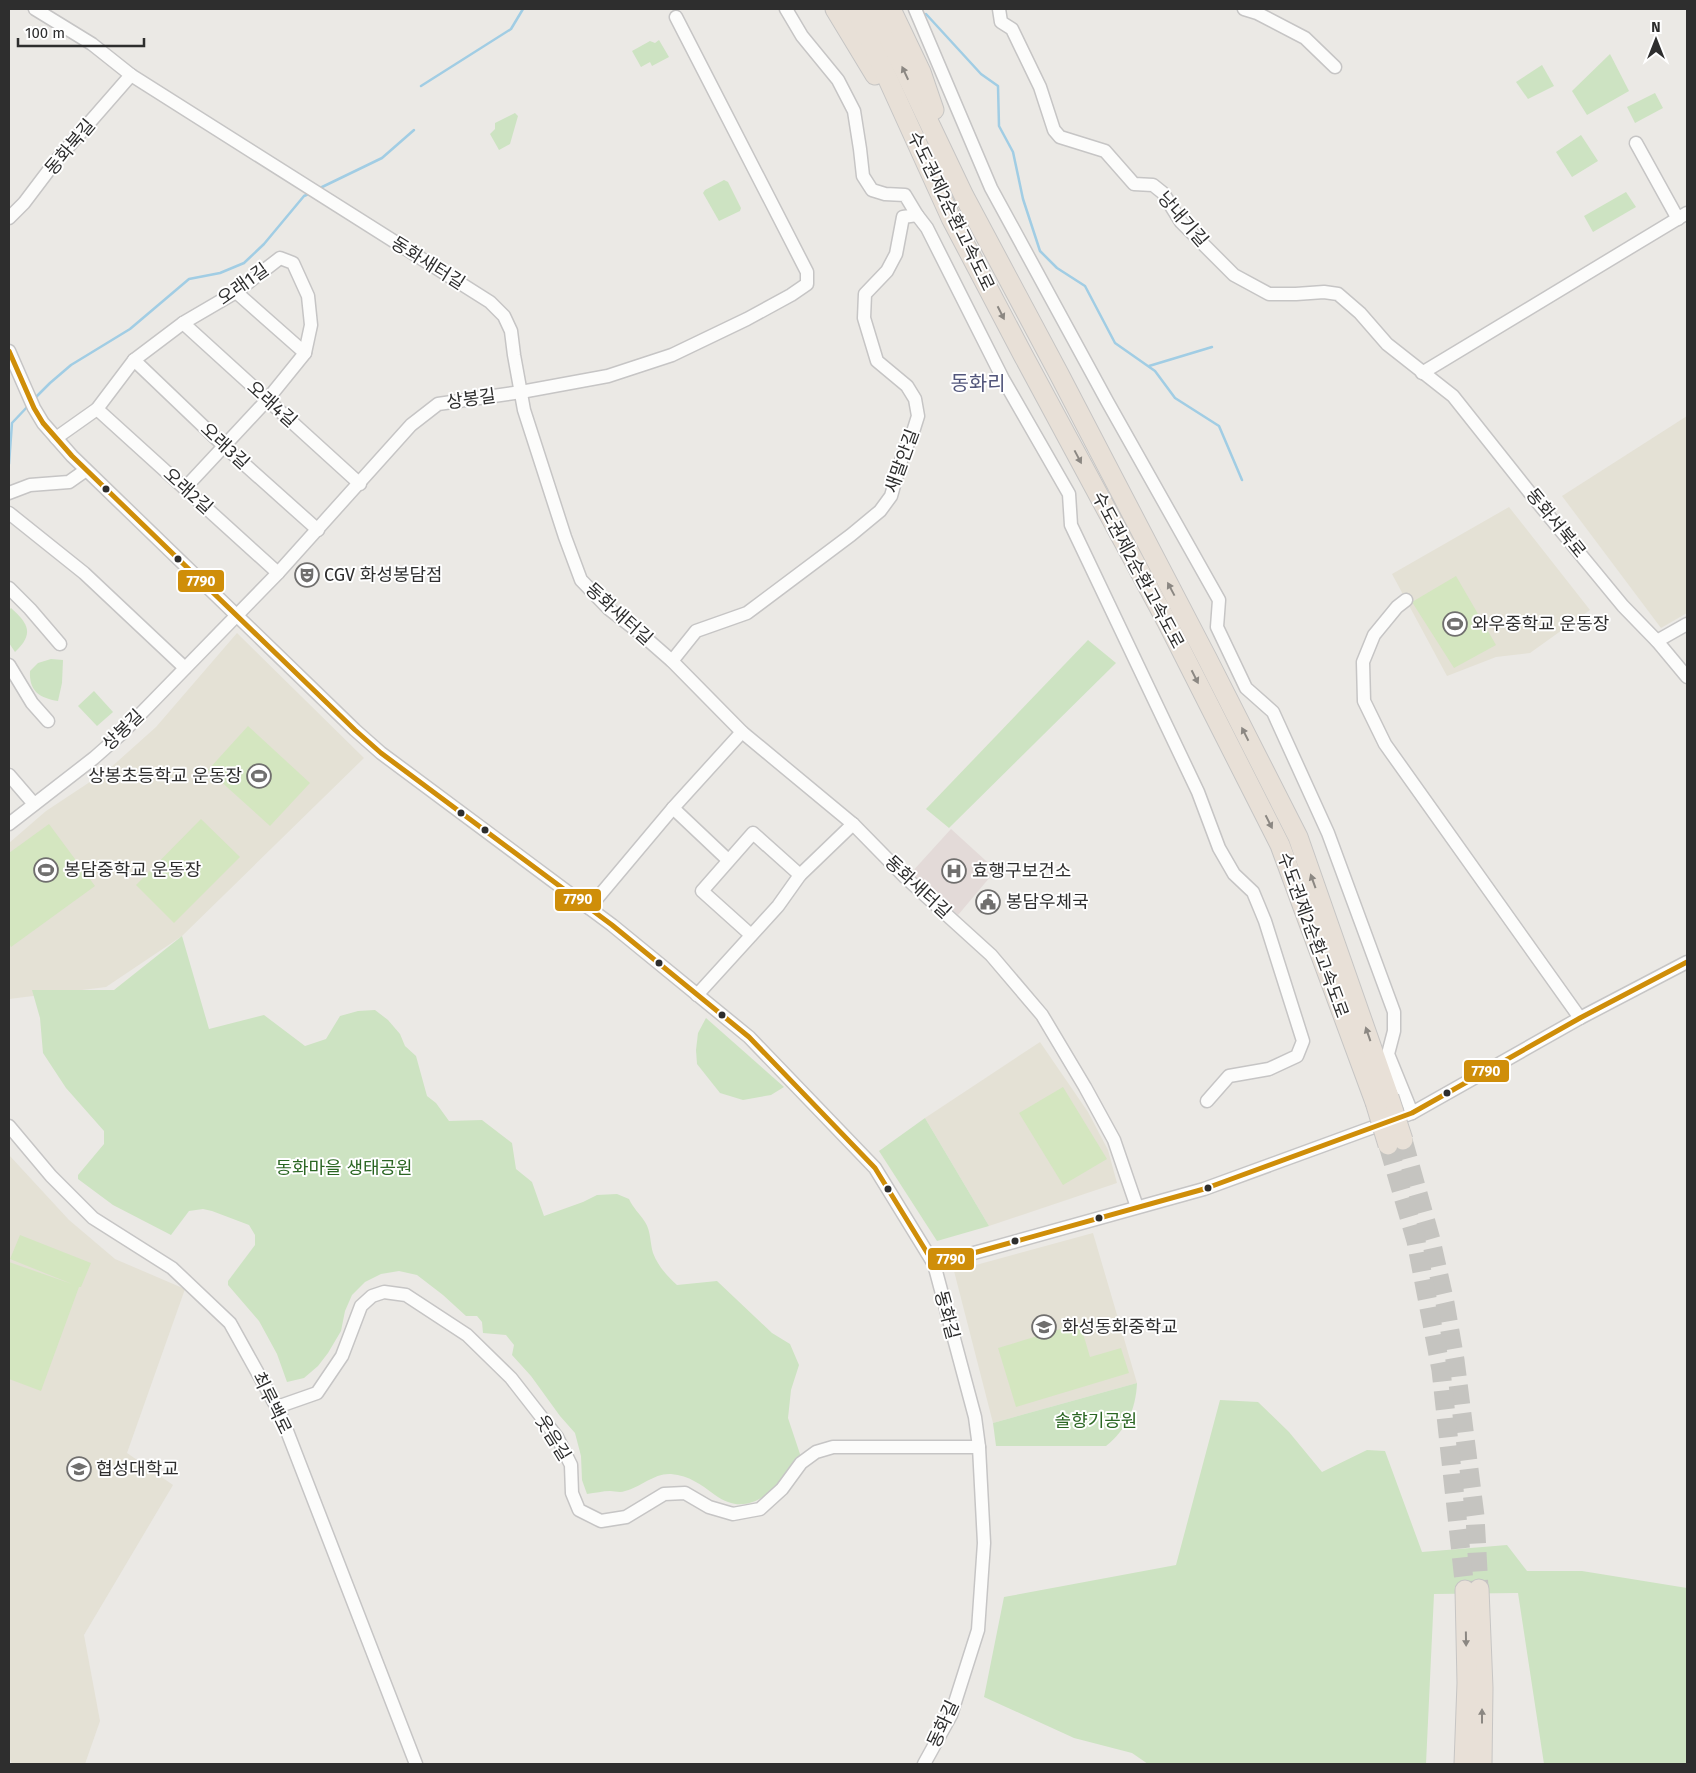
<svg xmlns="http://www.w3.org/2000/svg" width="1696" height="1773" viewBox="0 0 1696 1773" font-family="'Fira Sans','Noto Sans KR',sans-serif">
<style>
.education{fill:#e4e1d5}
.medical{fill:#e3dad8}
.green{fill:#cde3c2}
.pitch{fill:#d4e6c0}
.lines{fill:none;stroke-linecap:round;stroke-linejoin:round}
.stream{stroke:#a1cde4;stroke-width:2.5}
.highway-tunnel{stroke:#c5c4c0;stroke-width:19;stroke-dasharray:19 9;stroke-linecap:butt}
.minor-casing{stroke:#c6c5c5;stroke-width:15}
.highway-casing{stroke:#c6c5c4;stroke-width:21}
.minor{stroke:#fcfcfb;stroke-width:12}
.highway{stroke:#e8e0d7;stroke-width:19}
.highway-bridge-casing{stroke:#c6c5c4;stroke-width:21;stroke-linecap:butt}
.highway-bridge{stroke:#e8e0d7;stroke-width:19}
.bus-1-casing{stroke:#fff;stroke-width:9}
.bus-1{stroke:#cf8e09;stroke-width:5}
.oneway{fill:#8b8782}
.bus-dot{fill:#2e2e2e;stroke:#fff;stroke-width:2}
.labels{text-anchor:middle;stroke-width:4;stroke-linejoin:round;paint-order:stroke}
.street-label{font-size:18px;fill:#2e2e2e;stroke:#fff}
.poi-label{font-size:18px;fill:#2e2e2e;stroke:#fff;text-anchor:start}
.park-label{font-size:18px;fill:#2b6623;stroke:#fff}
.quarter-label{font-size:20px;fill:#52567b;stroke:#fff}
.line-badge{stroke:#fff;stroke-width:2}
.badge-label{font-size:14px;text-anchor:middle;font-weight:bold;fill:#fff}
</style>
<rect width="100%" height="100%" fill="#ebe9e5"/>
<g class="education">
<polygon points="1687,416 1687,613 1661,628 1562,496"/>
<polygon points="1509,507 1590,610 1530,653 1496,657 1447,676 1392,574"/>
<polygon points="237,633 364,758 182,936 106,987 9,999 9,843 46,811 108,770 156,727"/>
<polygon points="1040,1042 1088,1112 1108,1150 1117,1183 989,1226 925,1118"/>
<polygon points="9,1155 69,1220 115,1259 185,1289 127,1453 173,1485 84,1635 100,1721 85,1764 12,1764 9,1757"/>
<polygon points="1093,1233 1137,1383 993,1423 954,1271"/>
</g>
<polygon class="medical" points="951,829 996,870 958,915 911,873"/>
<g class="green">
<polygon points="659,40 669,57 652,66 650,62 641,67 632,51 650,41 655,43"/>
<polygon points="1610,54 1629,91 1587,115 1572,91"/>
<polygon points="1542,65 1554,86 1528,99 1516,82"/>
<polygon points="1655,93 1663,108 1635,123 1627,107"/>
<polygon points="515,113 518,116 510,144 499,150 490,134 495,129 495,123"/>
<polygon points="1581,135 1598,161 1572,177 1556,152"/>
<polygon points="724,180 728,182 741,208 740,211 719,221 703,193 705,190"/>
<polygon points="1626,192 1636,207 1593,232 1584,216"/>
<path d="M11 608C29 624 34 634 15 652L9 643V610Z"/>
<polygon points="1088,640 1116,663 949,828 926,809"/>
<path d="M51 659 63 660 62 683 58 701C39 698 29 691 30 671L38 663Z"/>
<polygon points="94,691 113,712 97,726 78,706"/>
<path d="M182 936 209 1029 264 1015 305 1046 326 1039 340 1016 358 1011 375 1010 388 1020 400 1034 405 1046 416 1056 427 1096 436 1103 449 1121 482 1120 512 1143 516 1169 532 1182 544 1216 583 1202 597 1195 617 1194 629 1199C633 1208 640 1214 645 1222 651 1231 650 1243 653 1253 658 1266 667 1276 677 1285L717 1281 772 1333 790 1344 799 1365 791 1390 788 1418 801 1457C780 1484 752 1522 715 1495 700 1484 690 1476 671 1474 654 1473 641 1487 625 1491 620 1493 615 1491 610 1491 603 1491 595 1493 587 1494L582 1480 581 1456 575 1433 560 1416 531 1376 512 1355 514 1345 506 1335 483 1333 482 1322 477 1316H466L443 1295 417 1275 399 1271 381 1274 365 1282 352 1295 345 1311 341 1331 328 1353 318 1366 304 1378 287 1382 277 1354 259 1321 228 1285V1281L255 1245V1235L249 1225 212 1211 203 1209 189 1211 171 1235 113 1205 78 1179V1175L104 1144V1131L66 1088 43 1053 40 1018 32 990H114Z"/>
<polygon points="706,1018 784,1087 771,1095 743,1100 720,1093 697,1064 696,1050 698,1033"/>
<polygon points="925,1118 989,1226 937,1241 879,1151"/>
<path d="M1137 1383C1136 1409 1126 1430 1106 1446H996L993 1423Z"/>
<polygon points="1220,1400 1258,1402 1289,1432 1322,1472 1367,1450 1385,1451 1422,1552 1507,1545 1527,1571 1582,1571 1687,1588 1687,1764 1544,1764 1518,1593 1434,1594 1426,1764 1148,1764 1132,1753 1074,1738 984,1697 1004,1597 1176,1565"/>
</g>
<g class="pitch">
<polygon points="1456,576 1496,645 1454,668 1412,602"/>
<polygon points="248,726 310,783 270,826 208,770"/>
<polygon points="201,819 240,857 174,923 136,885"/>
<polygon points="49,824 95,886 11,947 9,943 9,853"/>
<polygon points="1063,1087 1107,1159 1063,1185 1019,1113"/>
<polygon points="20,1235 91,1263 81,1287 79,1287 41,1391 9,1379 9,1262 72,1284 10,1259"/>
<polygon points="1080,1323 1090,1357 1121,1348 1129,1373 1016,1407 998,1348"/>
</g>
<g class="lines">
<g class="stream">
<polyline points="926,14 981,74 998,86 999,126 1013,152 1023,199 1040,251 1057,268 1085,286 1115,343 1155,371 1175,398 1219,426 1242,480"/>
<polyline points="421,86 511,29 523,9"/>
<polyline points="320,188 382,158 414,130"/>
<polyline points="1149,366 1212,347"/>
<polyline points="34,399 50,383 71,365 130,329 189,279 220,273 244,263 264,244 304,196 311,193"/>
<polyline points="9,464 12,423 29,405"/>
</g>
<g class="highway-tunnel">
<polyline points="1403,1140 1431,1240 1445,1303 1455,1360 1475,1516 1479,1589"/>
<polyline points="1388,1145 1416,1241 1441,1370 1465,1590"/>
</g>
<g class="minor-casing">
<g id="minor">
<polyline points="35,9 92,44 131,75 490,302 504,316 511,331 514,355 524,410 565,537 581,580 609,609 640,633 672,661 742,732 853,824 905,877 991,955 1042,1015 1085,1087 1114,1140 1137,1207"/>
<polyline points="915,9 991,188 1107,401 1219,600 1217,627 1246,688 1273,712 1328,833 1394,1012 1394,1031 1388,1054 1412,1113"/>
<polyline points="999,9 1001,22 1012,29 1040,87 1054,130 1060,137 1105,151 1134,184 1153,185 1163,193 1181,222 1234,275 1269,294 1296,294 1324,292 1338,294 1360,313 1387,344 1453,396 1534,498 1623,606 1657,641 1687,677"/>
<polyline points="1244,9 1257,13 1305,38 1335,67"/>
<polyline points="1636,143 1678,219"/>
<polyline points="917,215 927,228 1003,379 1069,494 1071,525 1198,792 1219,848 1234,874 1253,892 1265,921 1303,1041 1297,1056 1269,1069 1229,1076 1207,1101"/>
<polyline points="9,218 24,203 55,162 131,75"/>
<polyline points="236,292 305,353"/>
<polyline points="183,323 360,484"/>
<polyline points="9,351 34,408 43,423 72,456 355,730 381,753 612,925 749,1037 875,1168 934,1264 975,1417 979,1447 984,1543 978,1630 951,1715 924,1764"/>
<polyline points="134,360 224,446 318,530"/>
<polyline points="1422,373 1687,213"/>
<polyline points="97,409 278,573"/>
<polyline points="56,438 97,409 134,360 183,323 236,292 280,258 293,263 308,296 311,325 305,353 267,400 185,488"/>
<polyline points="9,493 30,485 69,482 86,470"/>
<polyline points="9,513 84,573 185,668"/>
<polyline points="9,588 30,609 60,644"/>
<polyline points="1406,600 1397,607 1374,635 1363,662 1364,701 1385,744 1580,1018"/>
<polyline points="1657,641 1687,624"/>
<polyline points="672,661 696,631 747,613 851,535 880,511 891,496 903,454 912,435 918,416 915,399 907,386 877,361 864,318 865,294 887,271 896,254 903,217 917,215 905,195 885,194 872,190 863,176 860,149 854,111 838,80 802,36 786,9"/>
<polyline points="9,665 32,703 48,721"/>
<polyline points="9,775 34,804"/>
<polyline points="673,808 728,860"/>
<polyline points="9,824 94,758 120,735 278,573 411,425 438,404 521,392 608,376 672,355 747,319 791,295 807,284 807,272 676,17"/>
<polyline points="589,908 673,808 742,732"/>
<polyline points="751,935 702,891 753,833 800,875"/>
<polyline points="697,995 778,906 800,875 853,824"/>
<polyline points="9,1126 51,1176 93,1218 172,1268 230,1323 280,1413 416,1764"/>
<polyline points="934,1264 1204,1189 1412,1113 1580,1018 1687,962"/>
<polyline points="277,1407 317,1393 342,1356 361,1306 372,1296 384,1292 406,1295 467,1335 511,1378 557,1437 571,1465 572,1493 579,1510 601,1521 626,1517 664,1494 685,1493 709,1507 733,1514 760,1509 782,1489 801,1463 816,1452 833,1447 979,1447"/>
</g>
</g>
<g class="highway-casing">
<g id="highway">
<polyline points="835,9 875,75"/>
<polyline points="856,9 951,218 1023,355 1167,622 1280,845 1375,1102"/>
<polyline points="875,9 964,196 1059,374 1207,658 1298,837 1389,1097"/>
<polyline points="891,9 921,72 934,110"/>
<polyline points="1479,1589 1483,1688 1482,1764"/>
<polyline points="1464,1764 1467,1683 1465,1590"/>
</g>
</g>
<use href="#minor" class="minor"/>
<use href="#highway" class="highway"/>
<g class="highway-bridge-casing">
<g id="highway-bridge">
<polyline points="1389,1097 1403,1140"/>
<polyline points="1375,1102 1388,1145"/>
</g>
</g>
<use href="#highway-bridge" class="highway-bridge"/>
<g class="bus-1-casing">
<polyline id="bus-1" points="9,351 34,408 43,423 72,456 355,730 381,753 612,925 749,1037 875,1168 934,1264 1204,1189 1412,1113 1580,1018 1687,962"/>
</g>
<use href="#bus-1" class="bus-1"/>
</g>
<defs><path id="oneway-solid" d="M-6-.8H1V-3.2L6.5 0L1 3.2V.8H-6Z" transform="scale(1.25)"/></defs>
<g class="oneway">
<use href="#oneway-solid" transform="translate(905 73) rotate(-115)"/>
<use href="#oneway-solid" transform="translate(1001 313) rotate(63)"/>
<use href="#oneway-solid" transform="translate(1078 457) rotate(62)"/>
<use href="#oneway-solid" transform="translate(1171 589) rotate(-118)"/>
<use href="#oneway-solid" transform="translate(1195 677) rotate(63)"/>
<use href="#oneway-solid" transform="translate(1245 734) rotate(-117)"/>
<use href="#oneway-solid" transform="translate(1269 822) rotate(63)"/>
<use href="#oneway-solid" transform="translate(1313 881) rotate(-110)"/>
<use href="#oneway-solid" transform="translate(1368 1034) rotate(-109)"/>
<use href="#oneway-solid" transform="translate(1466 1639) rotate(89)"/>
<use href="#oneway-solid" transform="translate(1482 1716) rotate(-90)"/>
</g>
<defs>
<g id="theatre-ring" transform="scale(1.25)"><circle r="9.5" fill="#fff" stroke="#706f6e" stroke-width="1.5"/><path d="M-5-5.5Q0-4 5-5.5V0Q5 5 0 6Q-5 5-5 0ZM-3.3-2.5H-1v1.5H-3.3ZM1-2.5H3.3v1.5H1ZM-2.8 1Q0 5.5 2.8 1Z" fill="#706f6e"/></g>
<g id="stadium-ring" transform="scale(1.25)"><circle r="9.5" fill="#fff" stroke="#706f6e" stroke-width="1.5"/><path d="M0-5a6.5 5 0 1 0 0 10a6.5 5 0 1 0 0-10ZM-3.5-1.8h7v3.6h-7Z" fill="#706f6e"/></g>
<g id="hospital-ring" transform="scale(1.25)"><circle r="9.5" fill="#fff" stroke="#706f6e" stroke-width="1.5"/><path d="M-5-5h3v3.5h4V-5h3V5h-3V1.5h-4V5h-3Z" fill="#706f6e"/></g>
<g id="civic-ring" transform="scale(1.25)"><circle r="9.5" fill="#fff" stroke="#706f6e" stroke-width="1.5"/><path d="M-.6-6.5H3V-4.5H.6V-3L4-1V1h2V6H-6V1h2V-1L-.6-3ZM-1.2 2.5V6h2.4V2.5Z" fill="#706f6e"/></g>
<g id="school-ring" transform="scale(1.25)"><circle r="9.5" fill="#fff" stroke="#706f6e" stroke-width="1.5"/><path d="M0-5L7-2L0 1L-7-2ZM-4 1L0 2.5L4 1V4Q0 6-4 4Z" fill="#706f6e"/></g>
<g id="university-ring" transform="scale(1.25)"><circle r="9.5" fill="#fff" stroke="#706f6e" stroke-width="1.5"/><path d="M0-5L7-2L0 1L-7-2ZM-4 1L0 2.5L4 1V4Q0 6-4 4Z" fill="#706f6e"/></g>
</defs>
<g fill-rule="evenodd">
<use href="#theatre-ring" x="307" y="575"/>
<use href="#stadium-ring" x="1455" y="624"/>
<use href="#stadium-ring" x="259" y="776"/>
<use href="#stadium-ring" x="46" y="870"/>
<use href="#hospital-ring" x="954" y="871"/>
<use href="#civic-ring" x="988" y="902"/>
<use href="#school-ring" x="1044" y="1327"/>
<use href="#university-ring" x="79" y="1469"/>
</g>
<g class="bus-dot">
<circle cx="106" cy="489" r="4.5"/>
<circle cx="178" cy="559" r="4.5"/>
<circle cx="461" cy="813" r="4.5"/>
<circle cx="485" cy="830" r="4.5"/>
<circle cx="659" cy="963" r="4.5"/>
<circle cx="722" cy="1015" r="4.5"/>
<circle cx="1447" cy="1093" r="4.5"/>
<circle cx="1208" cy="1188" r="4.5"/>
<circle cx="888" cy="1189" r="4.5"/>
<circle cx="1099" cy="1218" r="4.5"/>
<circle cx="1015" cy="1241" r="4.5"/>
</g>
<g class="labels">
<g class="street-label">
<text transform="translate(70 147) rotate(-50)" y="6">동화북길</text>
<text transform="translate(951 211) rotate(64)" y="6">수도권제2순환고속도로</text>
<text transform="translate(1183 219) rotate(49)" y="6">낭내기길</text>
<text transform="translate(428 263) rotate(32)" y="6">동화새터길</text>
<text transform="translate(243 284) rotate(-35)" y="6">오래1길</text>
<text transform="translate(471 399) rotate(-8)" y="6">상봉길</text>
<text transform="translate(272 404) rotate(42)" y="6">오래4길</text>
<text transform="translate(225 446) rotate(43)" y="6">오래3길</text>
<text transform="translate(902 461) rotate(-70)" y="6">새말안길</text>
<text transform="translate(188 491) rotate(42)" y="6">오래2길</text>
<text transform="translate(1556 523) rotate(51)" y="6">동화서북로</text>
<text transform="translate(1138 570) rotate(62)" y="6">수도권제2순환고속도로</text>
<text transform="translate(619 614) rotate(42)" y="6">동화새터길</text>
<text transform="translate(123 730) rotate(-44)" y="6">상봉길</text>
<text transform="translate(918 887) rotate(43)" y="6">동화새터길</text>
<text transform="translate(1313 935) rotate(70)" y="6">수도권제2순환고속도로</text>
<text transform="translate(947 1315) rotate(75)" y="6">동화길</text>
<text transform="translate(272 1403) rotate(64)" y="6">최루백로</text>
<text transform="translate(553 1438) rotate(58)" y="6">웃음길</text>
<text transform="translate(943 1724) rotate(-65)" y="6">동화길</text>
</g>
<g class="poi-label">
<text x="324" y="581">CGV 화성봉담점</text>
<text x="1472" y="630">와우중학교 운동장</text>
<text x="242" y="782" text-anchor="end">상봉초등학교 운동장</text>
<text x="64" y="876">봉담중학교 운동장</text>
<text x="972" y="877">효행구보건소</text>
<text x="1006" y="908">봉담우체국</text>
<text x="1062" y="1333">화성동화중학교</text>
<text x="96" y="1475">협성대학교</text>
</g>
<g class="park-label">
<text x="344" y="1174">동화마을 생태공원</text>
<text x="1096" y="1427">솔향기공원</text>
</g>
<g class="quarter-label">
<text x="978" y="390">동화리</text>
</g>
</g>
<g class="line-badge">
<rect x="177" y="569" width="48" height="24" rx="5" fill="#cf8e09"/>
<rect x="554" y="888" width="48" height="24" rx="5" fill="#cf8e09"/>
<rect x="1463" y="1059" width="47" height="24" rx="5" fill="#cf8e09"/>
<rect x="927" y="1247" width="48" height="24" rx="5" fill="#cf8e09"/>
</g>
<g class="badge-label">
<text x="201" y="586">7790</text>
<text x="578" y="904">7790</text>
<text x="1486" y="1076">7790</text>
<text x="951" y="1264">7790</text>
</g>
<rect width="1696" height="1773" fill="none" stroke="#2e2e2e" stroke-width="20"/>
<g transform="translate(1656 40)" stroke="#ffffff" stroke-width="4" paint-order="stroke">
<path d="M0-4L9 19L0 12L-9 19Z" fill="#2e2e2e"/>
<text y="-8" font-size="14" font-weight="bold" text-anchor="middle" fill="#2e2e2e">N</text>
</g>
<path d="M18 38v8h126v-8" fill="none" stroke="#2e2e2e" stroke-width="2.5"/>
<text x="25" y="38" font-size="15" fill="#2e2e2e" stroke="#ffffff" stroke-width="4" paint-order="stroke">100 m</text>
</svg>
